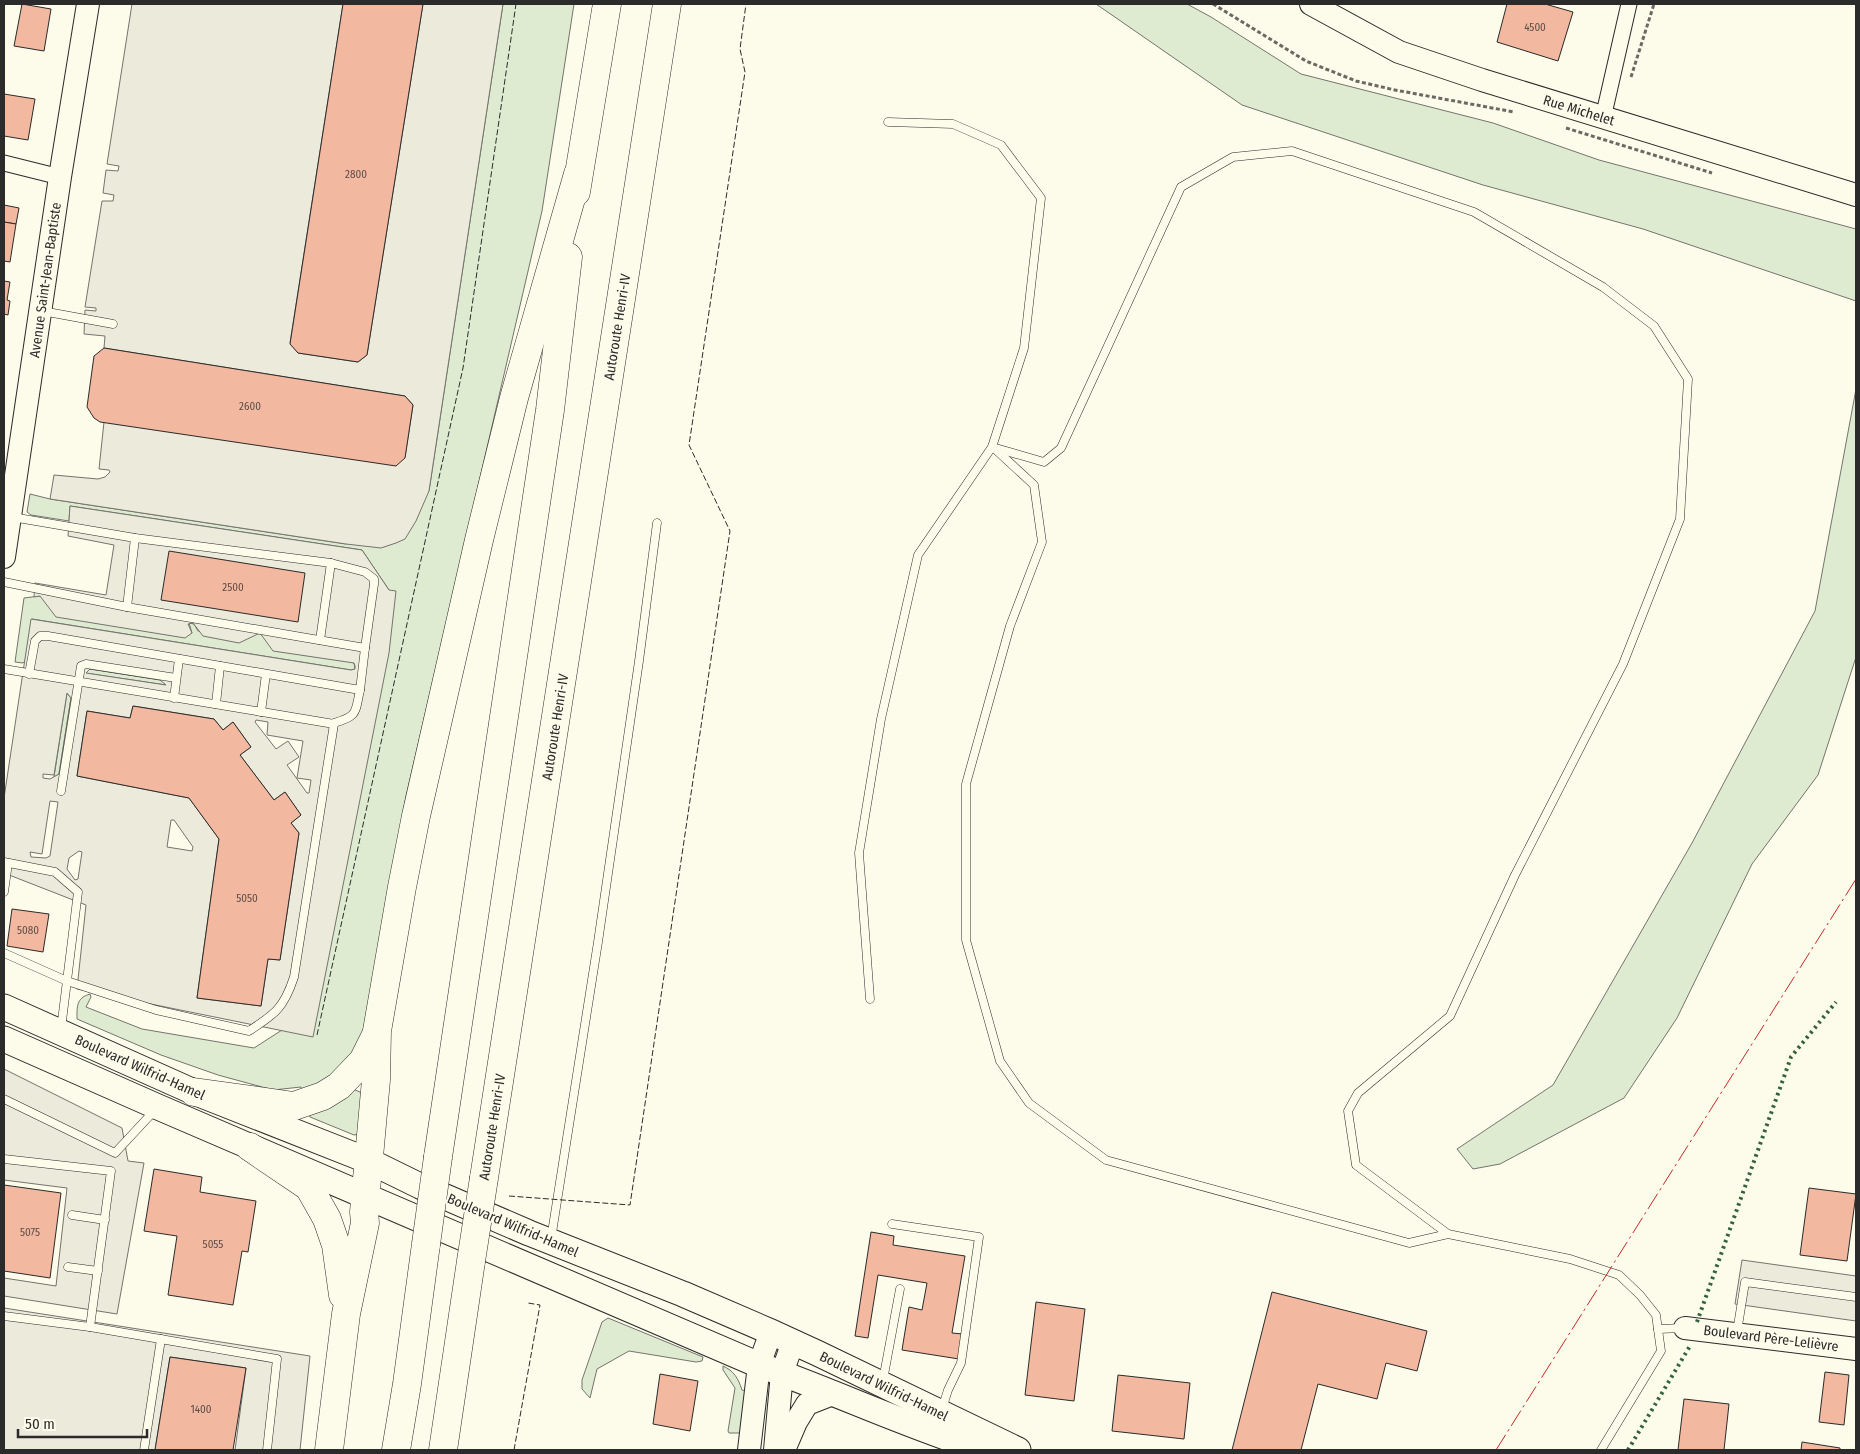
<svg xmlns="http://www.w3.org/2000/svg" width="1860" height="1454" viewBox="0 0 1860 1454" font-family="'Fira Sans Condensed',sans-serif">
<style>
.green{fill:#deebd1;stroke:#74746e}
.parking{fill:#eceadb;stroke:#74746e;fill-rule:evenodd}
.building{fill:#f2b8a0;stroke:#2b2b2b}
.lines{fill:none;stroke-linecap:round;stroke-linejoin:round}
.lane-casing{stroke:#2b2b2b;stroke-width:9}
.street-casing{stroke:#2b2b2b;stroke-width:17}
.secondary-casing{stroke:#2b2b2b;stroke-width:24}
.primary-casing{stroke:#2b2b2b;stroke-width:27}
.highway-casing{stroke:#2b2b2b;stroke-width:29}
.path{stroke:#6a6964;stroke-width:3;stroke-dasharray:4 2.5;stroke-linecap:butt}
.lane{stroke:#fdfbea;stroke-width:8}
.street{stroke:#fdfbea;stroke-width:15}
.secondary{stroke:#fdfbea;stroke-width:22}
.primary{stroke:#fdfbea;stroke-width:25}
.highway{stroke:#fdfbea;stroke-width:28}
.highway-bridge-casing{stroke:#2b2b2b;stroke-width:29;stroke-linecap:butt}
.highway-bridge{stroke:#fdfbea;stroke-width:28}
.hedge{stroke:#34623c;stroke-width:4;stroke-dasharray:2.5 4;stroke-linecap:butt}
.fence{stroke:#2b2b2b;stroke-width:1;stroke-dasharray:6 2.5;stroke-linecap:butt}
.power{stroke:#c62828;stroke-width:1;stroke-dasharray:18 4 2.5 4;stroke-linecap:butt}
.labels{text-anchor:middle;stroke-width:4;stroke-linejoin:round;paint-order:stroke}
.number-label{font-size:11px;fill:#5d4e48}
.street-label{font-size:14px;fill:#2b2b2b;stroke:#fdfbea}
</style>
<rect width="100%" height="100%" fill="#fdfbea"/>
<g class="green">
<path d="M503 4H574L542 211 406 796 363 1033 352 1061 303 1095 301 1087 273 1090 218 1075 161 1055 77 1019C77 1007 76 998 90 994L91 997 86 1007 142 1029 254 1048 307 1014 389 590 362 550 70 506 69 521 31 515 27 512 30 494 50 499 346 544 429 491Z"/>
<polygon points="1096,4 1187,4 1211,17 1301,74 1493,123 1599,160 1856,229 1856,301 1643,229 1483,185 1242,105"/>
<polygon points="1856,389 1856,657 1818,775 1752,864 1677,1018 1624,1098 1500,1164 1473,1169 1457,1149 1553,1085 1692,843 1815,611"/>
<polygon points="39,596 192,633 189,623 194,624 198,631 260,633 354,663 355,669 351,670 32,619 25,661 23,663 15,662 24,598"/>
<polygon points="90,669 161,680 166,685 85,673"/>
<polygon points="67,693 71,698 59,774 54,777"/>
<polygon points="351,1088 362,1093 360,1134 354,1135 310,1117 306,1110"/>
<polygon points="608,1318 703,1357 702,1361 696,1362 629,1351 597,1369 590,1398 582,1389 582,1380 602,1322"/>
<path d="M723 1366C734 1371 738 1378 742 1390L746 1391 742 1433H729L728 1431 735 1388 723 1370Z"/>
</g>
<g class="parking">
<polygon points="132,4 343,4 290,343 298,353 358,362 367,355 423,4 503,4 429,491 416,521 405,539 396,543 381,548 346,544 50,499 54,475 98,479 105,477 110,472 109,470 99,469 104,422 405,457 413,405 405,396 104,348 105,336 84,334 85,310 96,311 96,308 85,307 102,201 113,201 114,195 103,193 106,170 118,171 119,166 107,164"/>
<path d="M70 506 362 550 389 590 396 591 389 653 313 1037 77 989 86 905 4 873V798L31 619 351 670 355 669V666L354 663 273 651 260 633 239 643 203 636 193 623 188 624 192 633 185 638 56 617 40 596 34 597 35 583 106 595 114 545 68 536ZM90 669 160 680 166 685 86 673ZM67 693 71 698 59 774 50 779 43 778V774L54 775ZM133 706 214 719 223 730 233 722 251 747 240 755 274 800 285 792 301 815 291 823 299 833 280 960 268 959 261 1006 197 998 219 839 189 798 77 776 87 711 130 718ZM256 720 268 722 267 735 303 741 297 778 311 780 309 793H307L287 765 299 757 288 741 276 749 255 722ZM50 801 58 802 50 856 46 858 31 857 30 852 42 854ZM171 820H174L193 847 192 851 167 847ZM79 851 82 852 78 879 75 880 67 869 69 858Z"/>
<polygon points="4,1069 122,1128 128,1161 144,1163 117,1314 4,1296 4,1278 56,1286 67,1188 4,1180"/>
<polygon points="1742,1260 1856,1276 1856,1321 1735,1304"/>
<polygon points="4,1308 310,1356 300,1450 235,1450 246,1368 170,1357 155,1450 4,1450"/>
</g>
<g class="building">
<polygon points="22,4 51,9 44,51 14,46"/>
<polygon points="343,4 423,4 367,355 358,362 298,353 290,344"/>
<polygon points="1507,4 1545,4 1573,12 1558,61 1497,42"/>
<polygon points="4,94 35,99 28,140 4,136"/>
<polygon points="4,205 19,208 16,224 4,222"/>
<polygon points="4,222 16,224 10,262 4,261"/>
<polygon points="4,281 10,282 7,300 10,301 8,315 4,314"/>
<polygon points="104,348 405,396 413,405 405,458 396,466 100,422 94,418 87,407 94,356"/>
<polygon points="169,551 305,573 298,622 161,600"/>
<polygon points="133,706 214,719 223,730 233,722 251,747 240,755 274,800 285,792 301,815 291,823 299,833 280,960 268,959 261,1006 197,998 219,839 189,798 77,776 87,711 130,718"/>
<polygon points="12,909 49,914 43,952 7,946"/>
<polygon points="154,1169 202,1177 200,1192 256,1201 248,1252 242,1251 233,1305 168,1295 177,1236 144,1231"/>
<polygon points="4,1185 61,1193 50,1278 4,1271"/>
<polygon points="1809,1188 1856,1194 1847,1261 1800,1255"/>
<polygon points="871,1232 894,1236 893,1245 965,1256 952,1333 963,1334 959,1359 902,1350 909,1307 922,1310 927,1283 878,1275 868,1338 855,1336"/>
<polygon points="1272,1292 1427,1331 1417,1371 1386,1363 1377,1399 1318,1384 1301,1450 1232,1450"/>
<polygon points="1036,1302 1085,1309 1074,1401 1025,1395"/>
<polygon points="170,1357 246,1368 233,1450 155,1450"/>
<polygon points="1825,1372 1849,1375 1844,1425 1819,1422"/>
<polygon points="660,1374 698,1381 690,1431 653,1424"/>
<polygon points="1118,1375 1190,1383 1184,1439 1112,1431"/>
<polygon points="1684,1399 1729,1404 1724,1450 1678,1450"/>
<polygon points="1802,1442 1840,1448 1840,1450 1801,1450"/>
</g>
<g class="lines">
<g class="lane-casing">
<g id="lane">
<polyline points="42,311 113,324"/>
<polyline points="992,447 1044,462 1061,448 1181,187 1233,157 1292,151 1474,212 1603,287 1654,326 1688,379 1680,519 1623,664 1515,875 1450,1016 1358,1093 1348,1111 1356,1165 1448,1234"/>
<polyline points="995,449 1034,485 1042,542 1010,626 966,784 966,940 1000,1061 1029,1103 1106,1160 1409,1243 1448,1234 1570,1259 1619,1275 1640,1295 1656,1315 1661,1351 1601,1450"/>
<polyline points="4,582 127,607 365,648 374,584 374,579 365,572 331,563 135,538 12,517"/>
<polyline points="127,607 135,538"/>
<polyline points="320,640 331,563"/>
<path d="M4 669 334 724 294 977C284 1008 275 1014 249 1031L156 1010 67 981 4 953"/>
<polyline points="29,674 35,641 40,636 48,636 360,690 365,648"/>
<polyline points="174,698 179,659"/>
<polyline points="216,704 220,666"/>
<polyline points="261,712 266,674"/>
<path d="M334 723C358 716 355 713 360 690"/>
<polyline points="61,791 81,666 86,664 176,678"/>
<polyline points="4,862 55,872 78,892 61,1029"/>
<polyline points="4,892 8,863"/>
<polyline points="870,999 859,853 881,719 918,555 992,447 1024,348 1041,198 1001,145 953,124 888,122"/>
<polyline points="4,1099 115,1153 155,1110"/>
<polyline points="4,1159 111,1171 90,1327 277,1359 267,1450"/>
<polyline points="72,1215 105,1220"/>
<polyline points="892,1224 979,1237 961,1363 948,1390 942,1409"/>
<polyline points="551,1239 598,942 639,661 657,523"/>
<polyline points="68,1267 98,1271"/>
<polyline points="4,1316 90,1327"/>
<polyline points="1658,1329 1684,1328"/>
<polyline points="1737,1332 1745,1282 1856,1297"/>
<polyline points="883,1380 900,1289"/>
<polyline points="144,1450 161,1339"/>
</g>
</g>
<g class="street-casing">
<g id="street">
<polyline points="1603,118 1629,4"/>
<polyline points="4,163 60,177"/>
</g>
</g>
<g class="secondary-casing">
<g id="secondary">
<polyline points="1311,4 1399,52 1482,80 1856,195"/>
<polyline points="4,557 60,177 88,4"/>
<polyline points="1685,1328 1856,1349"/>
<polyline points="749,1450 759,1365 771,1332"/>
<polyline points="775,1450 782,1373 793,1342"/>
<polyline points="784,1450 796,1422 807,1404 835,1393"/>
</g>
</g>
<g class="primary-casing">
<g id="primary">
<polyline points="4,1007 194,1092 369,1161 420,1186 529,1233 683,1294 771,1332 817,1353 1018,1450"/>
<path d="M4 1039 158 1107 759 1365C835 1392 907 1426 983 1450"/>
</g>
</g>
<g class="highway-casing">
<g id="highway">
<polyline points="576,192 607,4"/>
<polyline points="194,1092 294,1106 323,1096 339,1086 363,1061 375,1037"/>
<polyline points="250,1147 309,1187 327,1219 336,1245 343,1295"/>
<polyline points="438,1157 550,410 568,257"/>
<polyline points="484,1178 667,4"/>
<polyline points="329,1450 346,1314 365,1223 364,1212 376,1080 377,1031 402,887 416,816 479,540 514,398 578,174"/>
<polyline points="396,1450 407,1384 426,1244"/>
<polyline points="443,1450 471,1261"/>
</g>
</g>
<g class="path">
<polyline points="1213,4 1306,61 1356,81 1395,90 1514,112"/>
<polyline points="1631,77 1654,4"/>
<polyline points="1566,128 1712,173"/>
</g>
<use href="#lane" class="lane"/>
<use href="#street" class="street"/>
<use href="#secondary" class="secondary"/>
<use href="#primary" class="primary"/>
<use href="#highway" class="highway"/>
<g class="highway-bridge-casing">
<g id="highway-bridge">
<polyline points="426,1244 438,1157"/>
<polyline points="471,1261 484,1178"/>
</g>
</g>
<use href="#highway-bridge" class="highway-bridge"/>
<g class="hedge">
<polyline points="1697,1322 1791,1057 1836,1002"/>
<polyline points="1628,1450 1690,1346"/>
</g>
<g class="fence">
<polyline points="317,1035 463,368 516,4"/>
<polyline points="509,1196 630,1205 730,531 689,445 745,72 740,49 746,4"/>
<polyline points="514,1450 540,1305 528,1303"/>
</g>
<polyline class="power" points="1496,1450 1856,879"/>
</g>
<g class="labels">
<g class="number-label">
<text x="1535" y="31">4500</text>
<text x="356" y="178">2800</text>
<text x="250" y="410">2600</text>
<text x="233" y="591">2500</text>
<text x="247" y="902">5050</text>
<text x="28" y="934">5080</text>
<text x="30" y="1236">5075</text>
<text x="213" y="1248">5055</text>
<text x="201" y="1413">1400</text>
</g>
<g class="street-label">
<text transform="translate(1579 110) rotate(17)" y="5">Rue Michelet</text>
<text transform="translate(45 280) rotate(-82)" y="5">Avenue Saint-Jean-Baptiste</text>
<text transform="translate(617 327) rotate(-81)" y="5">Autoroute Henri-IV</text>
<text transform="translate(555 727) rotate(-81)" y="5">Autoroute Henri-IV</text>
<text transform="translate(140 1067) rotate(24)" y="5">Boulevard Wilfrid-Hamel</text>
<text transform="translate(492 1127) rotate(-81)" y="5">Autoroute Henri-IV</text>
<text transform="translate(513 1225) rotate(23)" y="5">Boulevard Wilfrid-Hamel</text>
<text transform="translate(1771 1338) rotate(7)" y="5">Boulevard Père-Lelièvre</text>
<text transform="translate(884 1386) rotate(26)" y="5">Boulevard Wilfrid-Hamel</text>
</g>
</g>
<rect width="1860" height="1454" fill="none" stroke="#2b2b2b" stroke-width="10"/>
<path d="M18 1429v8h129v-8" fill="none" stroke="#2b2b2b" stroke-width="2.5"/>
<text x="25" y="1429" font-size="15" fill="#2b2b2b" stroke="#fdfbea" stroke-width="4" paint-order="stroke">50 m</text>
</svg>
